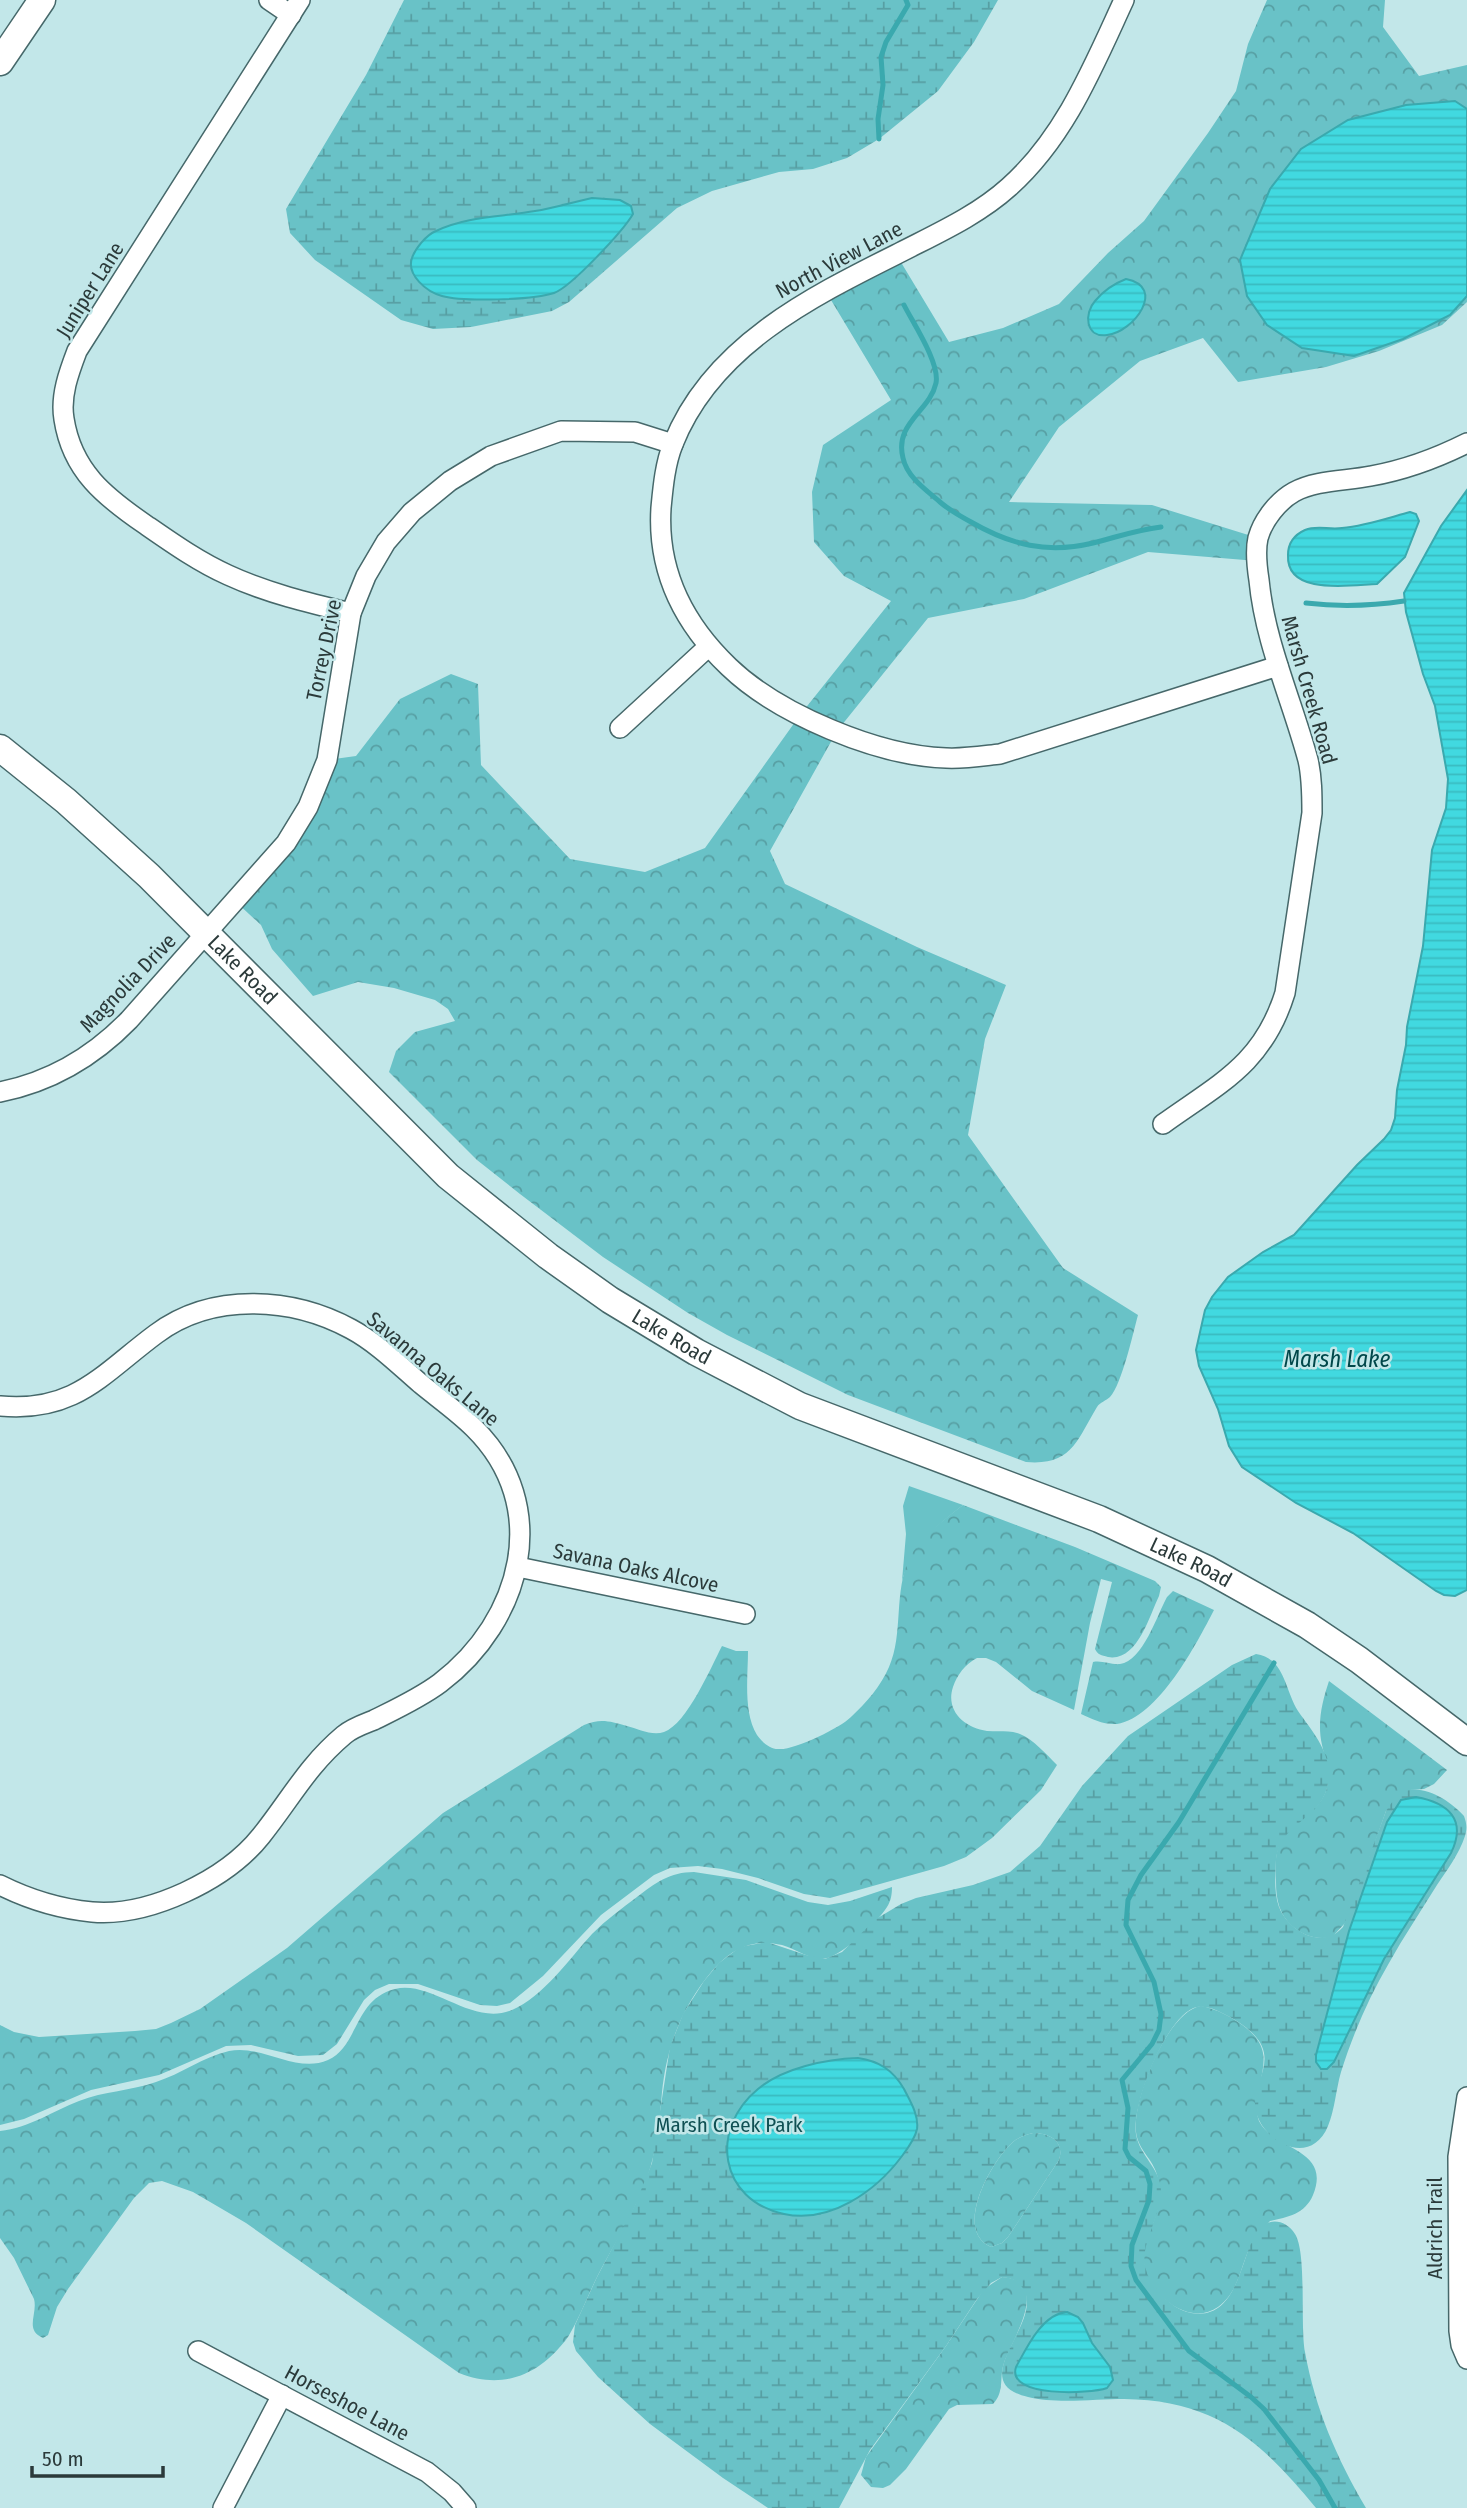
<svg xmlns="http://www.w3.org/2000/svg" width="1467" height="2508" viewBox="0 0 1467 2508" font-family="'Fira Sans Condensed',sans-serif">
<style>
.green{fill:#69c2c7}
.forest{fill:url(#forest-crowns)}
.wetland{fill:url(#wetland-marsh);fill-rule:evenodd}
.water{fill:url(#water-rules);stroke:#3aa9ae;stroke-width:2}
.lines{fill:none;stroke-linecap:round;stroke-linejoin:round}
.stream{stroke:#3aa9ae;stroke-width:5}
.street-casing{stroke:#46686a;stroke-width:22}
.secondary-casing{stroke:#46686a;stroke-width:29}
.street{stroke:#fff;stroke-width:19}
.secondary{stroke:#fff;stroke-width:26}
.labels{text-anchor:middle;stroke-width:5;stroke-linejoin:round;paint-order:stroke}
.street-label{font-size:21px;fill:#2b3a3a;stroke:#c2e7e9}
.park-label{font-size:21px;fill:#0f5053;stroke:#c2e7e9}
.water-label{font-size:23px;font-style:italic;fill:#00474a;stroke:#c2e7e9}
</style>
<defs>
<pattern id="forest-crowns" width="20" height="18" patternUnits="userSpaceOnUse" patternTransform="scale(1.75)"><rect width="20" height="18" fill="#69c2c7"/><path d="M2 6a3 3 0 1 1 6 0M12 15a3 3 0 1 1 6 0" fill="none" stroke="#579fa3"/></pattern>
<pattern id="wetland-marsh" width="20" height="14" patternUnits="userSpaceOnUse" patternTransform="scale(1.75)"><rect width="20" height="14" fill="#69c2c7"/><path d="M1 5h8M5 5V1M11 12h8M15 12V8" fill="none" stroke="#579fa3"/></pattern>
<pattern id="water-rules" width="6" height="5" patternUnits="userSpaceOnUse" patternTransform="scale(1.75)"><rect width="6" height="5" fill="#41d9e0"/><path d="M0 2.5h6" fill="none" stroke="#39bbc1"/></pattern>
</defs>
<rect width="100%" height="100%" fill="#c2e7e9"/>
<path class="green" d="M909 1486 963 1505C934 1528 913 1544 902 1581L906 1534 903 1506Z"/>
<g class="forest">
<path d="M1267 0H1385L1383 27 1419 76 1467 65V302L1442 325 1379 351 1326 367 1238 382 1203 338 1140 361 1059 427 1009 502 1152 505 1258 538 1257 561 1148 552 1024 599 928 618 837 731 770 851 785 884 917 947 1006 985 985 1039 968 1135 1063 1268 1138 1315C1133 1333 1122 1384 1110 1397 1106 1401 1100 1402 1097 1407 1077 1440 1072 1466 1026 1462L848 1395 727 1335 688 1313 603 1257 520 1194 477 1160 389 1072 396 1051 415 1032 455 1021 448 1009 435 1000 394 988 358 982 313 996 272 949 261 925 235 901 286 843 327 760 356 756 400 699 451 674 478 684 481 765 570 859 645 872 705 848 800 715 891 601 844 576 814 542 812 492 823 445 891 400 825 290 896 254 949 342 1003 328 1059 304 1108 253 1144 221 1208 133 1236 91 1248 44Z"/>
<path d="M963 1505 1075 1547 1155 1581 1161 1587 1159 1596C1149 1617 1137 1662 1108 1657 1101 1655 1098 1655 1095 1649L1112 1582 1101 1579 1090 1623 1074 1710 1032 1691 996 1662 986 1658H977C965 1664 957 1675 953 1687 945 1711 965 1728 987 1731 999 1732 1009 1730 1020 1734 1034 1740 1046 1754 1057 1765L1041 1790 992 1838 966 1857 944 1866 830 1898 804 1894 758 1878 722 1869 698 1866 670 1868 654 1875 601 1915 543 1976 510 2003 497 2006 480 2005 418 1984H389L375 1990 364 2000 337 2044 323 2055 298 2056 251 2045 226 2046 159 2075 91 2090 24 2119 0 2125V2025L14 2032 39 2037 135 2031 156 2029 171 2023 200 2009 287 1948 443 1813 584 1725C600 1718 610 1721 627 1726 638 1729 652 1736 664 1732 687 1724 711 1667 722 1646L736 1651H748C748 1676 743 1712 757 1735 762 1742 770 1749 778 1749 793 1751 840 1728 851 1717 866 1703 881 1686 889 1667 904 1633 893 1592 910 1557 922 1535 944 1520 963 1505Z"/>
<path d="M1173 1591 1214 1610C1197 1643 1158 1718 1117 1724 1104 1725 1092 1719 1081 1714L1093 1662C1102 1660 1111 1665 1120 1664 1143 1661 1157 1615 1167 1597Z"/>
<path d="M1329 1681 1447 1770 1434 1784 1424 1789 1410 1790 1386 1811 1347 1921 1332 1937C1317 1940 1304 1936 1292 1926 1279 1914 1276 1899 1276 1882 1275 1870 1275 1856 1279 1845 1289 1821 1321 1814 1327 1787 1330 1773 1325 1759 1322 1745 1317 1723 1322 1702 1329 1681Z"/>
<path d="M694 1872 746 1880 808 1902 828 1905 850 1901 892 1887C892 1894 891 1901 887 1907 878 1922 839 1959 822 1959 807 1958 796 1949 782 1945 752 1938 731 1949 712 1971 682 2007 667 2045 662 2092 660 2116 658 2141 651 2165 640 2204 617 2239 598 2275 588 2295 580 2317 568 2337 541 2374 504 2391 459 2373L246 2223 193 2192 162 2181 149 2183 134 2198 68 2289 57 2307 48 2335 43 2338C24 2330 38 2314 34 2299L14 2258 0 2238V2131C29 2128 53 2111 79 2101 104 2091 131 2091 156 2082 181 2074 203 2057 229 2051 262 2044 296 2074 328 2060 359 2046 354 1999 395 1989 432 1980 472 2027 512 2010 543 1997 570 1958 592 1934 606 1920 622 1908 637 1897 655 1883 670 1872 694 1872Z"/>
<path d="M1201 2006C1217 2009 1232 2017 1245 2027 1277 2052 1258 2072 1258 2105 1257 2111 1257 2116 1259 2121 1274 2151 1332 2148 1313 2195 1305 2214 1288 2217 1270 2221 1264 2228 1257 2234 1253 2242 1240 2263 1241 2290 1218 2307 1189 2328 1147 2293 1144 2263 1141 2239 1160 2219 1159 2196 1158 2189 1159 2181 1157 2175 1153 2159 1138 2150 1136 2132 1132 2101 1167 2011 1201 2006Z"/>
<path d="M1033 2133C1049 2133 1065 2141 1059 2160L1008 2237 1002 2243 991 2247C952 2230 992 2160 1013 2142 1019 2137 1025 2135 1033 2133Z"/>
<path d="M1002 2277C1053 2280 1011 2341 1004 2363 999 2377 1005 2392 993 2404L957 2405 949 2409 906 2469 890 2485 883 2488 871 2487 861 2475 866 2457 946 2346 984 2289Z"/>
</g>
<g class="wetland">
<polygon points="404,0 998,0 974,42 938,91 879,139 847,158 813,169 779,172 712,191 677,208 569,302 552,311 471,327 433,329 401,320 315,260 290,233 286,209 366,75"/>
<path d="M1256 1654C1285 1658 1285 1691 1298 1711 1314 1734 1335 1756 1327 1788 1319 1820 1280 1823 1276 1860 1275 1875 1274 1893 1279 1907 1289 1932 1323 1950 1343 1927L1386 1811C1391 1804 1396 1794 1405 1791 1425 1784 1452 1802 1464 1816 1467 1824 1467 1829 1465 1836 1459 1854 1447 1870 1437 1885 1421 1911 1404 1936 1389 1963 1369 1997 1353 2034 1341 2072 1336 2089 1335 2109 1328 2126 1313 2163 1273 2148 1259 2120 1240 2082 1299 2056 1230 2017 1221 2012 1208 2005 1197 2007 1167 2013 1131 2106 1136 2134 1139 2155 1161 2169 1161 2191 1161 2224 1130 2252 1153 2284 1162 2297 1175 2310 1191 2313 1237 2321 1240 2260 1256 2233 1266 2217 1285 2218 1295 2234 1307 2253 1300 2325 1305 2352 1315 2408 1337 2459 1366 2508H1316C1261 2441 1216 2400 1124 2399 1096 2399 1055 2404 1028 2397 963 2382 1043 2324 1024 2290 1019 2281 1012 2278 1002 2277L991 2283 977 2299 946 2346 870 2450 839 2508H768L723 2478 650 2424 598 2377 576 2351 573 2342 575 2325 597 2277 635 2205 652 2163 670 2047 683 2014 704 1981 719 1963 740 1947 767 1942 806 1955 825 1959 842 1952 876 1919 901 1904 916 1898 973 1885 1010 1872 1040 1846 1082 1786 1128 1736 1232 1665ZM1033 2133C1049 2133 1065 2141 1059 2160L1008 2237 1002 2243 991 2247C952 2230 992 2160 1013 2142 1019 2137 1025 2135 1033 2133Z"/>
</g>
<g class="water">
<polygon points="1455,101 1467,109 1467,296 1450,315 1403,339 1354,356 1302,348 1267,325 1247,296 1240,260 1270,189 1301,149 1348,120 1406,105"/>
<path d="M592 198 620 200 631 206 633 214C623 231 571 287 554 293 533 300 463 302 442 296 427 292 406 275 412 258 415 249 426 235 436 231 467 216 502 217 535 211 554 208 573 202 592 198Z"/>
<path d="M1126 279C1167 287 1134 332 1107 335 1085 338 1084 313 1095 301 1104 290 1113 284 1126 279Z"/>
<polygon points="1467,490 1467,1590 1455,1596 1444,1595 1436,1591 1353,1533 1296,1503 1242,1467 1229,1446 1218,1409 1199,1366 1196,1350 1205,1310 1212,1297 1228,1277 1263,1252 1294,1235 1357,1165 1384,1139 1391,1130 1395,1118 1397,1090 1406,1045 1407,1027 1423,946 1432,850 1446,808 1448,779 1435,706 1423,674 1406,612 1404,593 1441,526"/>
<path d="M1410 512 1416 514 1419 521 1405 557 1377 584C1350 585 1286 596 1288 555 1288 544 1294 535 1305 530 1317 525 1329 530 1342 528 1365 526 1388 518 1410 512Z"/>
<path d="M1416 1797C1449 1803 1467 1820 1451 1853L1384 1959 1334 2062 1327 2069H1321L1316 2062V2055L1349 1931 1387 1822 1401 1800Z"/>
<path d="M858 2058C879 2061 893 2070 904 2089 910 2101 919 2115 917 2129 915 2139 908 2148 902 2156 876 2191 830 2224 784 2214 719 2200 709 2129 758 2089 783 2068 826 2059 858 2058Z"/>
<path d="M1067 2312 1078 2317 1083 2323 1092 2343 1110 2367 1113 2380 1107 2388C1090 2394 1006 2398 1016 2367 1027 2347 1042 2314 1067 2312Z"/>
</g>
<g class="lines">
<g class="stream">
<polyline points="879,139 878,119 883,85 881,57 886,42 908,5 906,0"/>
<path d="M904 305C913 323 940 363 936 383 930 411 894 423 903 458 907 477 926 490 940 502 949 510 960 516 971 522 1011 545 1047 554 1093 543 1117 537 1136 530 1161 527"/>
<path d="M1306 603C1340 607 1371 606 1404 601"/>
<polyline points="1274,1663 1179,1822 1141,1875 1128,1900 1126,1925 1154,1982 1161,2014 1159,2030 1152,2044 1122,2080 1128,2108 1125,2149 1129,2157 1146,2171 1150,2184 1149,2200 1132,2245 1131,2266 1136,2280 1189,2351 1251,2397 1264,2409 1319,2480 1335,2508"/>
</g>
<g class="street-casing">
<g id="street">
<polyline points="269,0 291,15"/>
<path d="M300 0 77 351C69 372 60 396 64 419 72 471 105 497 146 525 172 543 199 562 228 575 267 593 309 603 351 613"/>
<path d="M1124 0C1093 67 1065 137 1009 187 978 215 938 233 901 252 813 296 712 345 673 444 665 464 663 487 661 508 657 572 684 624 729 667 778 714 878 756 946 758 964 759 982 756 1000 754L1278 666"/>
<polyline points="620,728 708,647"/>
<path d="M0 1092C50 1082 94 1056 129 1020L286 843 308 807 327 760 351 613 366 576 386 542 412 512 450 481 491 456 561 431 635 432 673 444"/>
<path d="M1163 1124C1220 1083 1263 1064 1285 993L1312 813C1312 795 1312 777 1308 760 1292 700 1265 643 1259 580 1257 567 1255 551 1258 538 1263 520 1278 501 1294 492 1316 480 1346 481 1371 476 1405 470 1437 458 1467 443"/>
<path d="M0 1406C75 1413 102 1374 156 1334 212 1292 292 1297 351 1329 377 1343 399 1365 421 1384 438 1398 458 1412 474 1428 553 1506 522 1621 440 1683 420 1698 396 1709 374 1720 364 1724 352 1728 344 1735 307 1766 290 1800 261 1836 226 1880 149 1917 92 1912 61 1909 28 1899 0 1885"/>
<polyline points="518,1567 745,1614"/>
<polyline points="1467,2097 1458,2157 1459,2331 1461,2345 1467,2359"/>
<polyline points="198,2351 427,2472 452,2492 466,2508"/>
<polyline points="223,2508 282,2395"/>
</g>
</g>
<g class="secondary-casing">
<g id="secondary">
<polyline points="0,62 42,0"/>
<path id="s1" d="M0 748 66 801 149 876 448 1176 548 1256 610 1300 696 1352 800 1406 1099 1519 1207 1569 1307 1625 1359 1660 1467 1742"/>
</g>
</g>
<use href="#street" class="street"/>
<use href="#secondary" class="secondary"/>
</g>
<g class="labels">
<g class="street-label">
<text transform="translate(839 260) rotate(-28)" y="7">North View Lane</text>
<text transform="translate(90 290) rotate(-58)" y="7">Juniper Lane</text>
<text transform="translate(324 650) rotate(-78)" y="7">Torrey Drive</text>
<text transform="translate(1309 690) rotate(74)" y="7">Marsh Creek Road</text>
<text dy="7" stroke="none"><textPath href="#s1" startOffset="329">Lake Road</textPath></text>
<text transform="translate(128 983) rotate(-46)" y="7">Magnolia Drive</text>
<text dy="7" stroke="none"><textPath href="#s1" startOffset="896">Lake Road</textPath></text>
<text transform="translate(433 1369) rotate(40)" y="7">Savanna Oaks Lane</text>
<text dy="7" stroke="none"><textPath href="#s1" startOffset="1463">Lake Road</textPath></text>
<text transform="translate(636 1568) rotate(12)" y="7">Savana Oaks Alcove</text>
<text transform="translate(1435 2228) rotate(-90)" y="7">Aldrich Trail</text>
<text transform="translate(347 2403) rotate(28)" y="7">Horseshoe Lane</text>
</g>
<g class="park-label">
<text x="729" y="2132">Marsh Creek Park</text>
</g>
<g class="water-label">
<text x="1337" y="1367">Marsh Lake</text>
</g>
</g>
<path d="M32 2466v10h131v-10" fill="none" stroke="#2b3a3a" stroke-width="3.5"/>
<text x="42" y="2466" font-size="21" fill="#2b3a3a" stroke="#c2e7e9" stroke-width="5" paint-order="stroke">50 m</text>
</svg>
